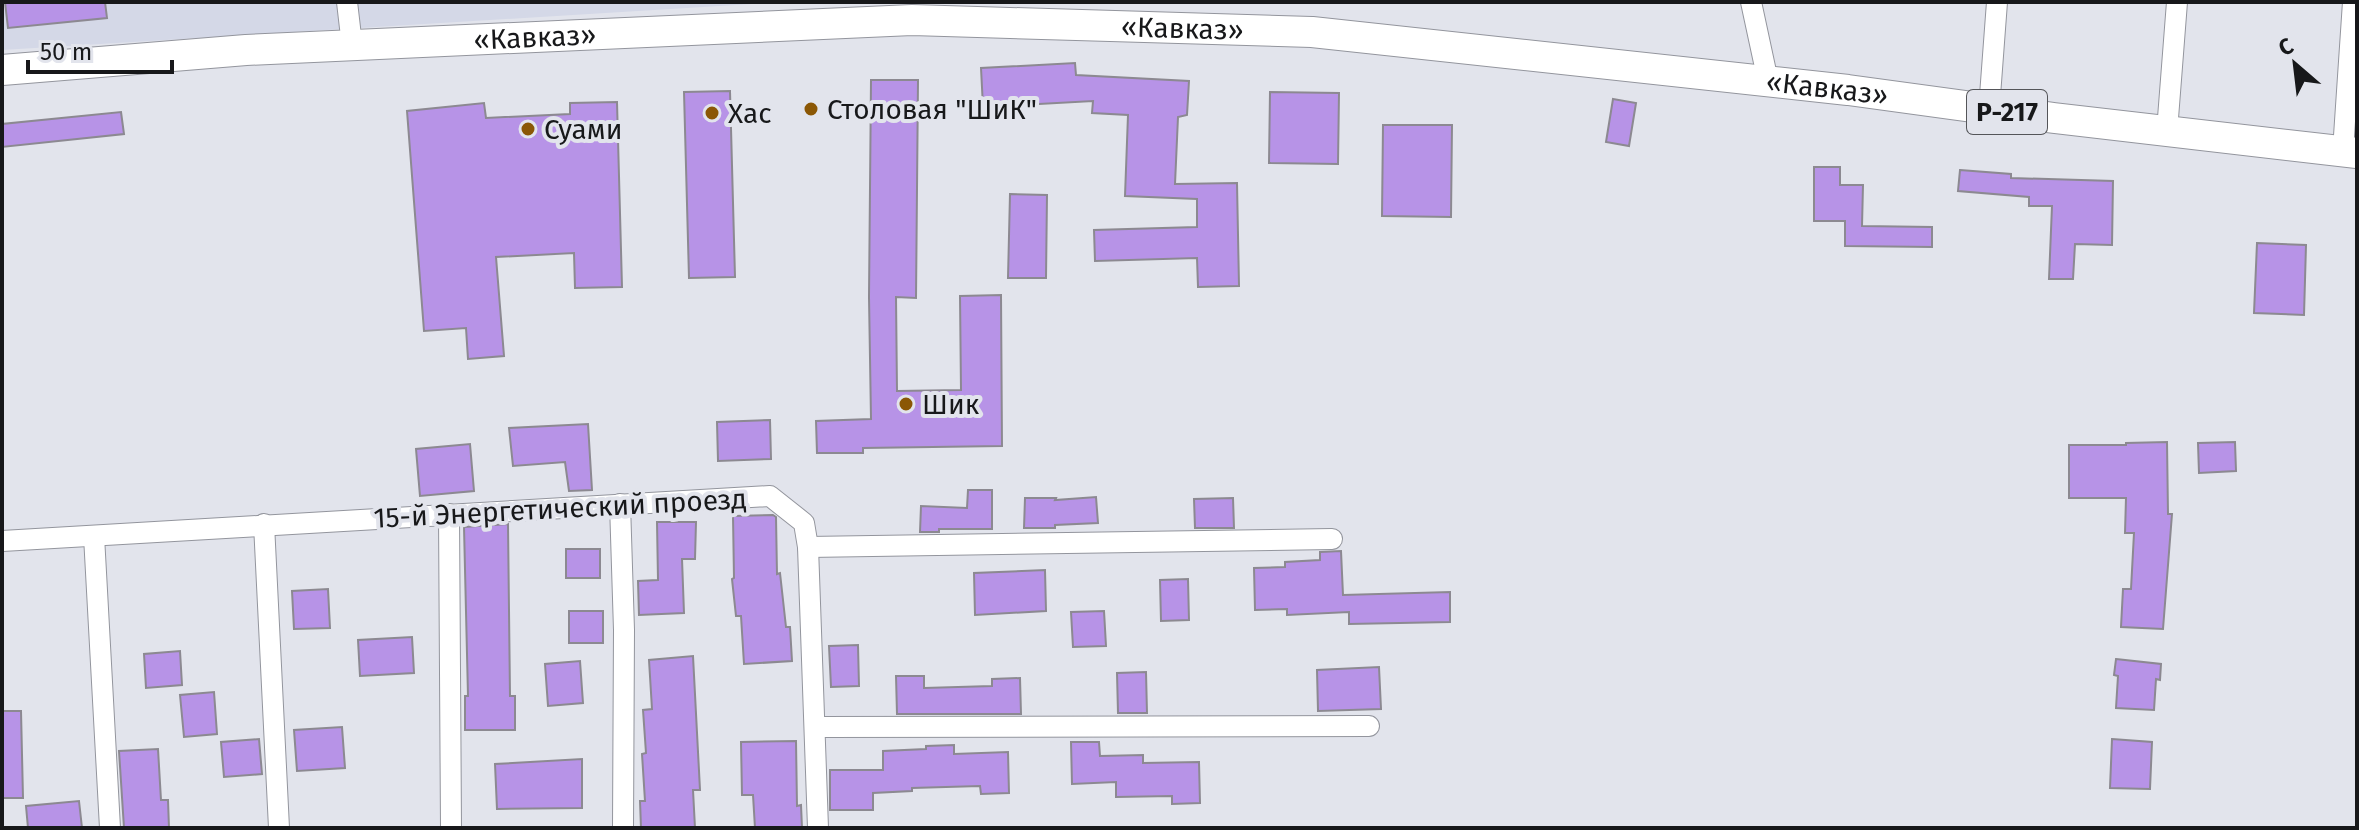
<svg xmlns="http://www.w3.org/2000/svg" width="2359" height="830" viewBox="0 0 2359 830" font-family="'Fira Sans',sans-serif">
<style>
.built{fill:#d4d8e7}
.building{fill:#b793e7;stroke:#8c8991;stroke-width:2}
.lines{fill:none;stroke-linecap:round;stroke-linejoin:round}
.minor-casing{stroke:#93959d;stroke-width:22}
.highway-casing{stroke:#93959d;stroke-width:32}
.minor{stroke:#fff;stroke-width:20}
.highway{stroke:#fff;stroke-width:30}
.poi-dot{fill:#8b5705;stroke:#e2e4ec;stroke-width:3}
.labels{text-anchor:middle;stroke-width:8;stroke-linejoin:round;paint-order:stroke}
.shield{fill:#e2e4ec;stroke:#545559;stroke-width:2}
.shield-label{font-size:26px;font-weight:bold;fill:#17181a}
.street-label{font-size:28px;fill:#17181a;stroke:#e2e4ec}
.poi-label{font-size:28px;fill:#17181a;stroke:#e2e4ec;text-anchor:start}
</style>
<rect width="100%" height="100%" fill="#e2e4ec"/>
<polygon class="built" points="2,2 785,2 2,50"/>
<g class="building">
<polygon points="5,2 105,2 107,18 8,28"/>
<polygon points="1075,63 1076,75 1189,81 1187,115 1178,117 1175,184 1237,183 1239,286 1198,287 1197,258 1095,261 1094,230 1197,227 1197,199 1125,196 1128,115 1092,113 1093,101 983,107 981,68"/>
<polygon points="871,80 918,80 916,298 896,297 897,391 961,390 960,296 1001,295 1002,446 863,448 863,453 817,453 816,421 871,419 869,297"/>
<polygon points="730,91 735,277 689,278 684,92"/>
<polygon points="1270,92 1339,93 1338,164 1269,163"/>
<polygon points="1613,99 1636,103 1629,146 1606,142"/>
<polygon points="617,102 622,287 575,288 574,253 496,257 504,356 468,359 466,328 424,331 407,111 484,103 486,118 570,114 570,103"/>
<polygon points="121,112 124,134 2,147 2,124"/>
<polygon points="1383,125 1452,125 1451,217 1382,216"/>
<polygon points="1814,167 1840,167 1840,185 1863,185 1862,226 1932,227 1932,247 1845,246 1845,221 1814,221"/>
<polygon points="1960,170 2011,174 2011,178 2113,181 2112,245 2075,244 2073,279 2049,279 2052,206 2029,206 2029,197 1958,191"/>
<polygon points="1010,194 1047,195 1046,278 1008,278"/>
<polygon points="2257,243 2306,245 2304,315 2254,313"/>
<polygon points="770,420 771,459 718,461 717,422"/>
<polygon points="588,424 592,490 569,491 565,462 513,466 509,428"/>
<polygon points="2167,442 2168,514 2172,514 2163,629 2121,627 2123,589 2131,589 2134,533 2125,533 2126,498 2069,498 2069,445 2126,445 2126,443"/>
<polygon points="2235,442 2236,471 2199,473 2198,443"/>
<polygon points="470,444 474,491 420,496 416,449"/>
<polygon points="968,490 992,490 992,529 939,529 939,532 920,532 921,506 967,508"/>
<polygon points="1096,497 1098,523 1055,525 1055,528 1024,528 1025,498 1056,498 1055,500"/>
<polygon points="1233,498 1234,528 1195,528 1194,499"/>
<polygon points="773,515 776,517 777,574 780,573 786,627 790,627 792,661 744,664 741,616 736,616 732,579 734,578 733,516"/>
<polygon points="657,522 696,522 695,559 682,559 684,613 639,615 638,581 658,580"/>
<polygon points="508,524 510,696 515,696 515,730 465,730 465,696 468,696 464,527"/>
<rect x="566" y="549" width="34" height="29"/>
<polygon points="1341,551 1343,595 1450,592 1450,622 1349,624 1349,612 1287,615 1287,609 1255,610 1254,568 1285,567 1285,562 1320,560 1320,552"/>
<polygon points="1045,570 1046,611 975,615 974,573"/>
<polygon points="1188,579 1189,620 1161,621 1160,580"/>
<polygon points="328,589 330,628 294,629 292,591"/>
<rect x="569" y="611" width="34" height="32"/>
<polygon points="1104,611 1106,646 1073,647 1071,612"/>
<polygon points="412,637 414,673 360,676 358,640"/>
<polygon points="858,645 859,686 831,687 829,646"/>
<polygon points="180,651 182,685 146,688 144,654"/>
<polygon points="693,656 700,790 693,790 695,828 641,828 640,801 645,801 642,754 646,753 643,710 652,709 649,660"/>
<polygon points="2116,659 2161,664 2160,680 2156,679 2154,710 2116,708 2118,676 2114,675"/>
<polygon points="580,661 583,703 548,706 545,664"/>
<polygon points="1379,667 1381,709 1318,711 1317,670"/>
<polygon points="1146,672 1147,713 1118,713 1117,673"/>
<polygon points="896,676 924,676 924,688 992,686 992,679 1020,678 1021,714 897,714"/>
<polygon points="214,692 217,734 184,737 180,695"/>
<polygon points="2,711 21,711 23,798 2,798"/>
<polygon points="342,727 345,768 297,771 294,730"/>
<polygon points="259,739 262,774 224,777 221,742"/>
<polygon points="2112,739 2152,742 2150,789 2110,788"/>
<polygon points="796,741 797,806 801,805 802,828 755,828 753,795 742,795 741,742"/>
<polygon points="1071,742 1099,742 1100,756 1143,755 1143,763 1199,762 1200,803 1172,804 1172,796 1116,797 1116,782 1072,784"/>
<polygon points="954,745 954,754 1008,752 1009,793 981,794 980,786 912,788 912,791 873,793 873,810 830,810 830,770 883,770 883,751 926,749 926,746"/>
<polygon points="158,749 161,800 168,800 169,828 124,828 119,751"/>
<polygon points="582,759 582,808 497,809 495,764"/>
<polygon points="79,801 82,828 28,828 26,806"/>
</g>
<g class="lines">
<g class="minor-casing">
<g id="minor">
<polyline points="347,2 352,45"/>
<polyline points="1751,2 1768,81"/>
<polyline points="1989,109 1997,2"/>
<polyline points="2167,131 2177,2"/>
<polyline points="2343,151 2353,2"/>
<polyline points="620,504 624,630 623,828"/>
<polyline points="449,514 451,828"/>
<polyline points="264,524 279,828"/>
<polyline points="94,536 110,828"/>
<polyline points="2,541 770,496 804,523 808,547 818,828"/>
<polyline points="808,547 1332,539"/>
<polyline points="815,727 1369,726"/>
</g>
</g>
<g class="highway-casing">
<g id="highway">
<path id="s1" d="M2 70 246 50 912 20 1312 32 1848 90 2054 118 2357 153"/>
</g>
</g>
<use href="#minor" class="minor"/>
<use href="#highway" class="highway"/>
</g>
<g class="poi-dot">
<circle cx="811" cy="109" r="8"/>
<circle cx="712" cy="113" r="8"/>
<circle cx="528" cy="129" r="8"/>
<circle cx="906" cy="404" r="8"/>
</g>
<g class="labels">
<rect class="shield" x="1967" y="90" width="80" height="44" rx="6"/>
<g class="shield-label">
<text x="2007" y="121">Р-217</text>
</g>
<g class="street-label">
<text dy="10" stroke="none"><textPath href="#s1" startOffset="1182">«Кавказ»</textPath></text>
<text dy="10" stroke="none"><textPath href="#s1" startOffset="534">«Кавказ»</textPath></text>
<text dy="10" stroke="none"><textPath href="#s1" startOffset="1830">«Кавказ»</textPath></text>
<text transform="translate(560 508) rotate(-3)" y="10">15-й Энергетический проезд</text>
</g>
<g class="poi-label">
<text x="827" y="119">Столовая "ШиК"</text>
<text x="728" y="123">Хас</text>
<text x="544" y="139">Суами</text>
<text x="922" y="414">Шик</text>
</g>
</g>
<rect width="2359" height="830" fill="none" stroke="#17181a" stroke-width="8"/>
<g transform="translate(2295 64) rotate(332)" stroke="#e2e4ec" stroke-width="6" paint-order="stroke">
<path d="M0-6L14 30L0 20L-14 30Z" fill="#17181a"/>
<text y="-12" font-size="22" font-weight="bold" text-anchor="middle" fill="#17181a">С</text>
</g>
<path d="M28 60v12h144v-12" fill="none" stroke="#17181a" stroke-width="4"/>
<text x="40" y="60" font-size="24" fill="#17181a" stroke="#e2e4ec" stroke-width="6" paint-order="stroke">50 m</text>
</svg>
